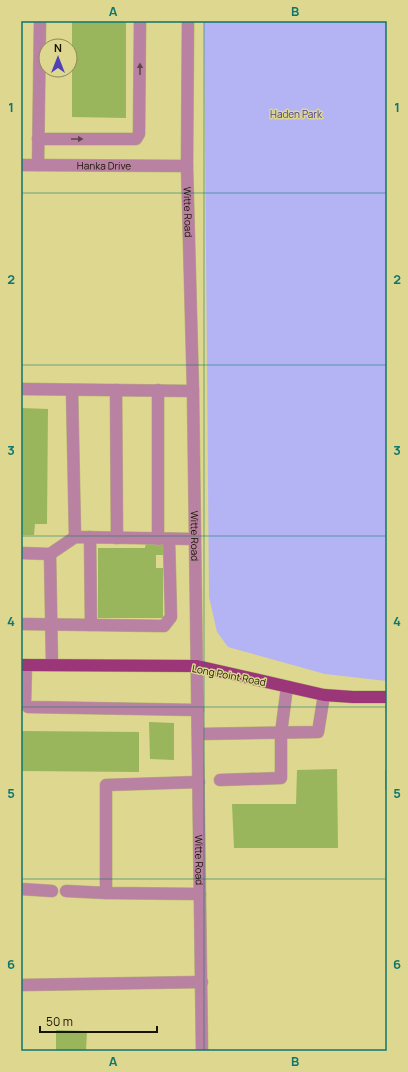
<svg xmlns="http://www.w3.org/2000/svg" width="408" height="1072" viewBox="0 0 408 1072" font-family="Manrope,sans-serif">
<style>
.green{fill:#b4b4f4}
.building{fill:#99b65d}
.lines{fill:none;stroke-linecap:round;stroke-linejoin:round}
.minor-casing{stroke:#b9b476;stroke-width:13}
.major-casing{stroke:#b9b476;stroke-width:13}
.minor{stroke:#ba82a2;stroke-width:12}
.major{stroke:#9b3678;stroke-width:12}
.oneway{fill:#604649}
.grid{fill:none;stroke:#0f766e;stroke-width:1;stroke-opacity:0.55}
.labels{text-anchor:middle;stroke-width:3;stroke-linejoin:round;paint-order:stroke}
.park-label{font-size:10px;fill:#4a3e9e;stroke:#ddd790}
.street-label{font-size:10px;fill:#171400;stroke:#ddd790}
.neatline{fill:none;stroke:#0f766e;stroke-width:1.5}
.grid-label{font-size:13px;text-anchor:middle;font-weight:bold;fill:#0f766e}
</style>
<rect width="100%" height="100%" fill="#ddd790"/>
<polygon class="green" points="204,21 387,21 387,681 325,674 228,647 217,632 209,597"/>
<g class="building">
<polygon points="72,21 126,21 126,118 72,117"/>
<polygon points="21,408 48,409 47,524 35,524 34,535 21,535"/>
<polygon points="146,542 163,542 163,555 156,555 156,568 163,568 163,618 98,618 98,548 145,548"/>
<polygon points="149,722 174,723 174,760 150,759"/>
<polygon points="21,731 139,732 139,772 21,771"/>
<polygon points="337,769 338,848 234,848 232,804 296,804 297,770"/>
<rect x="385" y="771" width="2" height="18"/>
<polygon points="56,1030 87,1031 86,1051 56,1051"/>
</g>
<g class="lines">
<g class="minor-casing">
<g id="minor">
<path id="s1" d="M188 21 187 166 193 391 202 1051"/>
<polyline points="38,139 136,139 139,134 140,21"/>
<path id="s2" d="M21 165 187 166"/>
<polyline points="38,165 40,21"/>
<polyline points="21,389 193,391"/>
<polyline points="72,390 75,537"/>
<polyline points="116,390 117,538"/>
<polyline points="158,390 158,539"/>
<polyline points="90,537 91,625"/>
<polyline points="21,553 50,554 75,537 195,539"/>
<polyline points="50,554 52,665"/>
<polyline points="21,624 164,626 171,617 169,539"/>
<polyline points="26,665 25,704 28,707 198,710"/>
<polyline points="198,734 318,732 324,695"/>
<polyline points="220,780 281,778 281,733 287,687"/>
<polyline points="199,782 106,785 106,893 200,894"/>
<polyline points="21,889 52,891"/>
<polyline points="66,891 106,893"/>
<polyline points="21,985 202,982"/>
</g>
</g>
<g class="major-casing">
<polyline id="major" points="21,665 197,666 324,695 353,697 387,697"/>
</g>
<use href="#minor" class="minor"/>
<use href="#major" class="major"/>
</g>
<defs><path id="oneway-solid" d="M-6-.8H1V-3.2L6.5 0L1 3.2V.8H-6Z"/></defs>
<g class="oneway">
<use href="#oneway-solid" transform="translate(140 69) rotate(-90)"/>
<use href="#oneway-solid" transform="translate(77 139)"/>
</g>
<path class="grid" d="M204 21V1051M21 193H387M21 365H387M21 536H387M21 707H387M21 879H387"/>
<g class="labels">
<g class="park-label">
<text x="296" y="118">Haden Park</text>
</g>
<g class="street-label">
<text dy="4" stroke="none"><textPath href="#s2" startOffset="83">Hanka Drive</textPath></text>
<text dy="4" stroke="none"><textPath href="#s1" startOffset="191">Witte Road</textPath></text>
<text dy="4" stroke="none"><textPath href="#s1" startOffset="515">Witte Road</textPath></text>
<text transform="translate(229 675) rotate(11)" y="4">Long Point Road</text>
<text dy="4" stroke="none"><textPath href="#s1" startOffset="839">Witte Road</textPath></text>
</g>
</g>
<rect width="408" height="1072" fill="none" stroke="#ddd790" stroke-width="44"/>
<g transform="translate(58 58)"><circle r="19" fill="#ddd790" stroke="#8e8956"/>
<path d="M0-3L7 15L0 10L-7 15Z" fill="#5240b7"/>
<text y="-6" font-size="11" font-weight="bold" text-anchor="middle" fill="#171400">N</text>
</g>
<path d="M40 1026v6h117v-6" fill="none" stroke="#171400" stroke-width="2"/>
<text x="46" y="1026" font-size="12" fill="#171400" stroke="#ddd790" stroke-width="3" paint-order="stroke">50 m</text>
<rect x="22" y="22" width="364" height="1028" class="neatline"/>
<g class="grid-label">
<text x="113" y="16">A</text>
<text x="295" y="16">B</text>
<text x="11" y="112">1</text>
<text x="397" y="112">1</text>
<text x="11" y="284">2</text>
<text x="397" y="284">2</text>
<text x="11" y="455">3</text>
<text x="397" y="455">3</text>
<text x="11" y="626">4</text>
<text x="397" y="626">4</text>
<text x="11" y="798">5</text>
<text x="397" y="798">5</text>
<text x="11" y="969">6</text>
<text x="397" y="969">6</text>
<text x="113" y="1066">A</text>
<text x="295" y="1066">B</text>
</g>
</svg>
